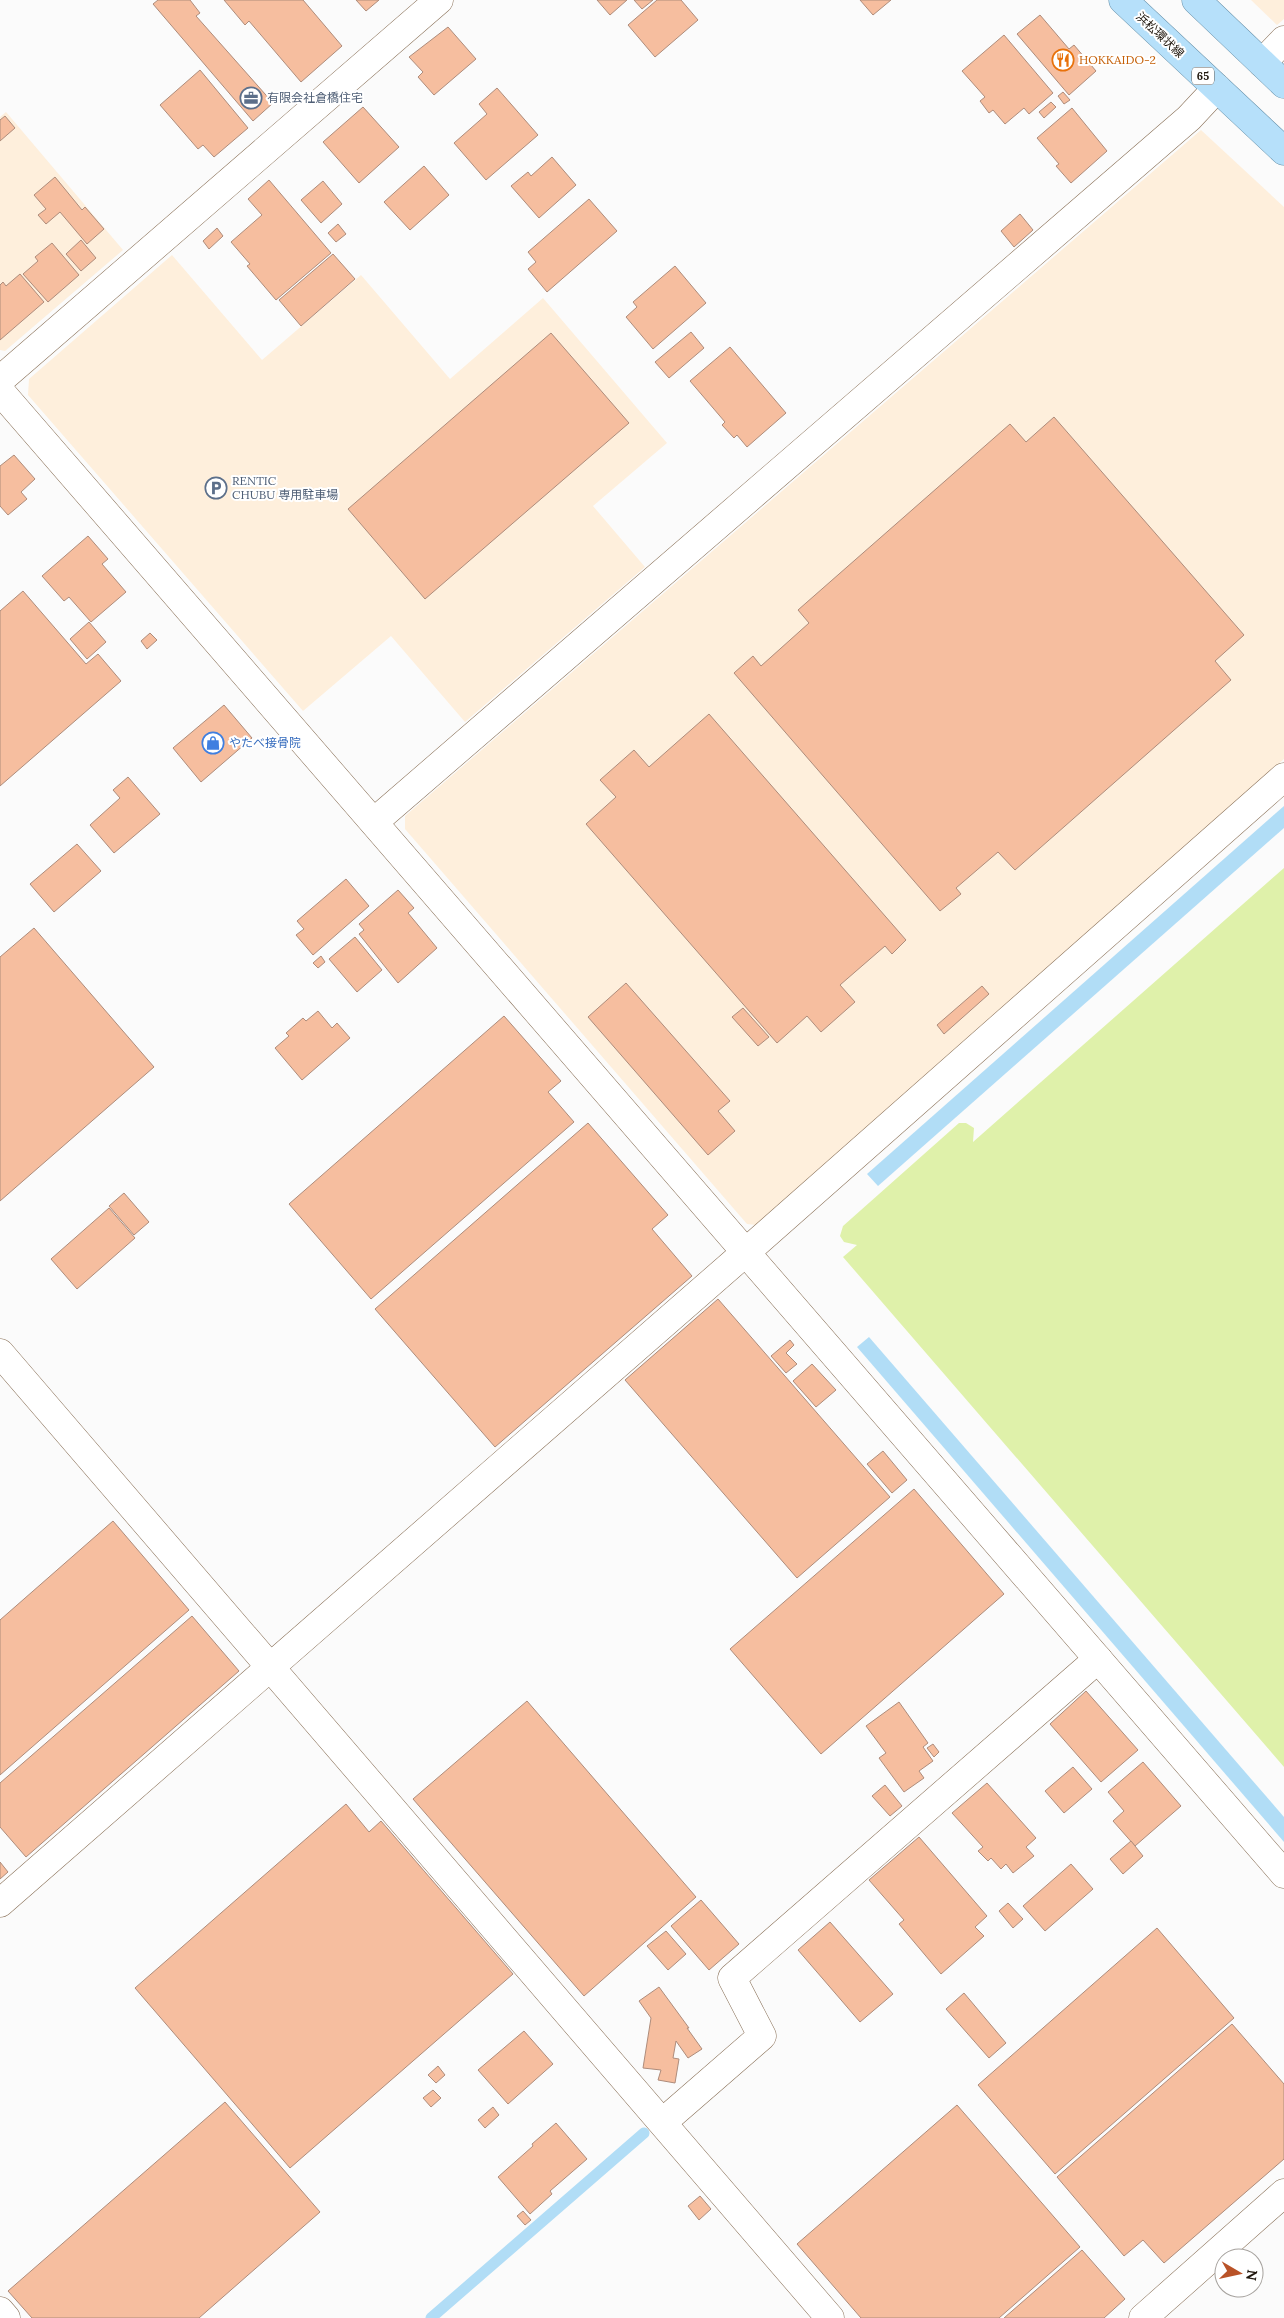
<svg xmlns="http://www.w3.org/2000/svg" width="1284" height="2318" viewBox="0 0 1284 2318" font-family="Lora,'Noto Sans JP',serif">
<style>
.industrial{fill:#feefdc}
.green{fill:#dff1aa}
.water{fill:#b1ddf6}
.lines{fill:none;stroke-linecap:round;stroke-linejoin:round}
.stream{stroke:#b1ddf6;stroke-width:11}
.building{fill:#f6be9f;stroke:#ae8c7b}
.minor-casing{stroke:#886f56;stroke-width:29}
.major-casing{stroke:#628ca5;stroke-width:29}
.minor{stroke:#fff;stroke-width:28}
.major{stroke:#b6e0fa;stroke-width:28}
.labels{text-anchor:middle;stroke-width:4;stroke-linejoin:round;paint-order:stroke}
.shield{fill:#fff;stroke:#635d56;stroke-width:1}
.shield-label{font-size:11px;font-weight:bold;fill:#20170d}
.street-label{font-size:12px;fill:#20170d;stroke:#fff}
.food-label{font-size:12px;fill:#c56008;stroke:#fff;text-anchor:start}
.service-label{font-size:12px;fill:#4e5e75;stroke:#fff;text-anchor:start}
.shop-label{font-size:12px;fill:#366cbe;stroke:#fff;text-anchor:start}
</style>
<rect width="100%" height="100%" fill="#fbfbfb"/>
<g class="industrial">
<polygon points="1251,0 1284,0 1284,19 1277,25"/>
<polygon points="6,112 123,250 5,351 0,350 0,117"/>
<polygon points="1201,130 1284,207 1284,759 756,1225 747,1224 405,829 405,816"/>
<polygon points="172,255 262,360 361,275 450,379 543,298 667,443 593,506 645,567 465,722 391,636 303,711 28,395 29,379"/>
</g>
<polygon class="green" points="1284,868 1284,1767 843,1257 857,1245 844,1242 840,1236 843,1226 959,1123 966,1123 974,1128 973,1142"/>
<g class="water">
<polygon points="1284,806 1284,828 878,1186 867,1174"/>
<polygon points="869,1337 1284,1817 1284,1842 857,1347"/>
</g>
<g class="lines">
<polyline class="stream" points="431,2318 644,2133"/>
</g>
<g class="building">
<polygon points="158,0 190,0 200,13 196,16 273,103 253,121 153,4"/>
<polygon points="224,0 303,0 342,46 301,82 249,21 245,25"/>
<polygon points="356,0 379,0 366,11"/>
<polygon points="597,0 627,0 610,15"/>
<polygon points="634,0 653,0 642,9"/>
<polygon points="657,0 681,0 698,20 655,57 628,25"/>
<polygon points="860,0 891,0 873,15"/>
<polygon points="1040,15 1069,49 1074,45 1096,71 1069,95 1017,34"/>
<polygon points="448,27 476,59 434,95 418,77 423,72 409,57"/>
<polygon points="1004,35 1053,93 1029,114 1024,108 1005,124 993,110 989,113 980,101 985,97 962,71"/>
<polygon points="200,70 248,128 214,157 203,145 198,149 160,105"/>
<polygon points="497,88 538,135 486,180 454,143 487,114 479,104"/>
<polygon points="1063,92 1070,100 1064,104 1058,96"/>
<polygon points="1051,102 1056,107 1044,118 1039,112"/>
<polygon points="363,107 399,147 359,183 323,142"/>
<polygon points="1072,108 1107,151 1071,183 1056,166 1059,164 1037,138"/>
<polygon points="5,116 15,128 0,141 0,120"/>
<polygon points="552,157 576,185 539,218 511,186 528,172 531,176"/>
<polygon points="424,166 449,195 410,230 384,202"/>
<polygon points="55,177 82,210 85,207 104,229 87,244 60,212 46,224 38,215 46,209 34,195"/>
<polygon points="269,180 331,253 276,300 247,266 250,264 231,242 262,215 248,199"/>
<polygon points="323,181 342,204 321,223 301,200"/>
<polygon points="589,199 617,231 547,292 528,269 536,262 528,252"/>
<polygon points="1020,214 1033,230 1014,247 1001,231"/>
<polygon points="338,224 346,234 336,242 328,233"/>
<polygon points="217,228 223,236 209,249 203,241"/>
<polygon points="81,240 96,258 81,271 66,254"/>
<polygon points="52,243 79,275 48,302 23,274 38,261 35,257"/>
<polygon points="333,254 355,279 301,326 279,300"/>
<polygon points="675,266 706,303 653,349 626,317 637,307 633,302"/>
<polygon points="20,274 44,302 0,340 0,285 3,282 6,286"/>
<polygon points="691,332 704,348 669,378 655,362"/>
<polygon points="551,333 629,423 425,599 348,509"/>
<polygon points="730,347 786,413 747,447 737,435 734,438 722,425 725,422 690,381"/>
<polygon points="1054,417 1244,635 1215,661 1231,680 1015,870 998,852 956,888 961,894 940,911 734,673 753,656 761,666 809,623 798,610 1010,424 1026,442"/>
<polygon points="14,455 35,479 21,492 27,499 8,515 0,506 0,466"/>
<polygon points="88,536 108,559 102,564 126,592 91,622 69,597 64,601 42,576"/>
<polygon points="23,591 86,664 98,654 121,681 0,786 0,611"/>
<polygon points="89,622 106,642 87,659 70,639"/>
<polygon points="150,633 157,640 147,649 141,641"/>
<polygon points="224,705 252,738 201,782 173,748"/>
<polygon points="709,714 906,940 892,954 885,946 840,985 855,1002 821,1032 807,1016 777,1043 586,824 616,797 600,780 634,750 649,767"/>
<polygon points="128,777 160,814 114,853 90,825 120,798 113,790"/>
<polygon points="77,844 101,871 54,912 30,884"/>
<polygon points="346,879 369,906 313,955 296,935 304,929 297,921"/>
<polygon points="398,890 414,908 408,913 437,948 398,983 359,934 364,930 359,924"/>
<polygon points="34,928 154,1067 0,1201 0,957"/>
<polygon points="355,937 382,970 357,992 329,959"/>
<polygon points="321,956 325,962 318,968 313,963"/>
<polygon points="626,983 730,1101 718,1111 735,1131 708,1155 588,1017"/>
<polygon points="982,986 989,994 944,1034 937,1025"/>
<polygon points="743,1008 769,1037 758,1046 732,1017"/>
<polygon points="318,1011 332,1028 337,1023 350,1038 302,1080 275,1048 289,1036 286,1033 303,1018 306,1021"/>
<polygon points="504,1016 561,1081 548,1092 574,1122 371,1299 289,1204"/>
<polygon points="588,1123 668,1215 652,1229 692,1276 495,1447 375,1309"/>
<polygon points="124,1193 149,1222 134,1235 109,1206"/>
<polygon points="109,1208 135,1238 77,1289 51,1259"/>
<polygon points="718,1299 890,1497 797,1578 625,1380"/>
<polygon points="790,1340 794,1345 786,1353 797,1364 786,1373 771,1356"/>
<polygon points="812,1364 836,1390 816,1407 793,1381"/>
<polygon points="883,1451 907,1480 892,1493 867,1464"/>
<polygon points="914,1489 1004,1594 821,1754 730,1649"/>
<polygon points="113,1521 189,1610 0,1775 0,1620"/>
<polygon points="192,1616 239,1671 26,1857 0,1827 0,1783"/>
<polygon points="1086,1691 1138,1750 1101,1782 1050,1724"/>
<polygon points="527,1701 696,1897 584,1996 413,1799"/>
<polygon points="899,1702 928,1743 923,1747 933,1761 919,1771 924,1778 904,1792 879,1758 886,1753 866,1726"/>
<polygon points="933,1744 939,1752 934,1757 927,1748"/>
<polygon points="1143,1762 1181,1806 1135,1846 1113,1821 1124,1811 1108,1792"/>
<polygon points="1073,1767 1092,1789 1064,1813 1045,1791"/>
<polygon points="987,1783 1036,1838 1026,1847 1034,1856 1013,1873 1006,1864 1001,1869 991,1858 988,1861 978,1851 983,1847 952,1813"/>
<polygon points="885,1785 902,1806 890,1816 872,1796"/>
<polygon points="346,1804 369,1832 381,1821 513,1974 290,2168 135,1988"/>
<polygon points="919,1837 987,1916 975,1927 984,1936 941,1974 899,1924 904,1920 869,1880"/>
<polygon points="1131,1841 1143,1856 1123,1874 1110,1859"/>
<polygon points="0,1862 8,1872 0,1879"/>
<polygon points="1071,1864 1093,1889 1045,1931 1023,1906"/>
<polygon points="701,1900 739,1944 709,1970 671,1926"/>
<polygon points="1008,1903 1023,1919 1013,1928 999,1911"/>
<polygon points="830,1922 893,1994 860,2022 798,1950"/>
<polygon points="1157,1928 1234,2018 1055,2174 978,2085"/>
<polygon points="666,1931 686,1954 668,1970 647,1946"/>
<polygon points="659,1987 689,2028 687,2028 702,2049 688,2058 676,2041 673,2058 679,2059 675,2083 658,2080 661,2070 643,2068 651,2018 639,2001"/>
<polygon points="964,1993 1006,2043 989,2058 946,2009"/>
<polygon points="1232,2024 1284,2084 1284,2159 1164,2263 1143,2240 1124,2256 1057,2177"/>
<polygon points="524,2031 553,2064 508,2104 478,2070"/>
<polygon points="438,2066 445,2075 436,2083 428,2075"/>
<polygon points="433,2090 441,2098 431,2107 423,2098"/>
<polygon points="225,2102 320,2212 199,2318 32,2318 8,2291"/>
<polygon points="957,2105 1080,2247 999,2318 861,2318 797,2244"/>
<polygon points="493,2107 499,2115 485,2128 478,2120"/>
<polygon points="556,2123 587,2159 550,2191 552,2194 530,2214 498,2177 533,2146 532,2144"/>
<polygon points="700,2196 711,2209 699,2220 688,2206"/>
<polygon points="523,2211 531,2220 525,2225 517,2216"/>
<polygon points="1082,2250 1125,2299 1104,2318 1004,2318"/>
</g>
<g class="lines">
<g class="minor-casing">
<g id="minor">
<polyline points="1262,63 1284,40"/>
<polyline points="0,380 439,0"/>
<polyline points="0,391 1284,1874"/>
<polyline points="374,822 1189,118 1217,88"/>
<polyline points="0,1353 830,2318"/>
<polyline points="0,1903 746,1252 1284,777"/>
<polyline points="663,2122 762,2036 732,1978 1098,1659"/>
<polyline points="0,2311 6,2318"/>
<polyline points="1143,2318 1284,2193"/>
</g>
</g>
<g class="major-casing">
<g id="major">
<polyline points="1123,0 1284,151"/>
<polyline points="1196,0 1284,84"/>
</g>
</g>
<use href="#minor" class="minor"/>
<use href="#major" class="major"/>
</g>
<defs>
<g id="restaurant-ring" transform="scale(1.125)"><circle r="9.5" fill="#fff" stroke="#e8710a" stroke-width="1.5"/><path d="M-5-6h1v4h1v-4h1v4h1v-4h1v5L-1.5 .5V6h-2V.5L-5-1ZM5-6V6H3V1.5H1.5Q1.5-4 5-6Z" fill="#e8710a"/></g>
<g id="office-ring" transform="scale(1.125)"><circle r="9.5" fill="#fff" stroke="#5c6f8a" stroke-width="1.5"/><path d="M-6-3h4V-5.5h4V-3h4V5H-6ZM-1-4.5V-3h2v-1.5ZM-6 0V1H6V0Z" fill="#5c6f8a"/></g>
<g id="parking-ring" transform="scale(1.125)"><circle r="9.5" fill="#fff" stroke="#5c6f8a" stroke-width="1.5"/><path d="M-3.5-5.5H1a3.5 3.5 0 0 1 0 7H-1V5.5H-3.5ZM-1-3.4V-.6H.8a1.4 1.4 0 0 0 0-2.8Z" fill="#5c6f8a"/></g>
<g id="shop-ring" transform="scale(1.125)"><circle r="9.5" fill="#fff" stroke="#3f7fe0" stroke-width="1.5"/><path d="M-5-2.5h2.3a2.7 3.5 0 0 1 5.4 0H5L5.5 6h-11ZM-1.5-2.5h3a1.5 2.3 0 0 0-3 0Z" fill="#3f7fe0"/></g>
</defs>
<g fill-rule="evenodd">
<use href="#restaurant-ring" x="1063" y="60"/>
<use href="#office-ring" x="251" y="98"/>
<use href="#parking-ring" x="216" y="488"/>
<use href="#shop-ring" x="213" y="743"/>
</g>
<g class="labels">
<rect class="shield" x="1192" y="67.5" width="22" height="17" rx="4"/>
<g class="shield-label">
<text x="1203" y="80">65</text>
</g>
<g class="street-label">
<text transform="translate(1160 35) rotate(43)" y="4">浜松環状線</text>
</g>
<g class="food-label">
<text x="1079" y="64">HOKKAIDO-2</text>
</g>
<g class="service-label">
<text x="267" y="102">有限会社倉橋住宅</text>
<text x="232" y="485">RENTIC<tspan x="232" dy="14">CHUBU 専用駐車場</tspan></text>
</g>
<g class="shop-label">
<text x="229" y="747">やたべ接骨院</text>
</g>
</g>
<g transform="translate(1239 2273) rotate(99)"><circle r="24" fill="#ffffff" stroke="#a6a29e"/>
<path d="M0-4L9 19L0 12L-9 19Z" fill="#b95328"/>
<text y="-8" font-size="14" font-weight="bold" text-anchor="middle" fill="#20170d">N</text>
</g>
</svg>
